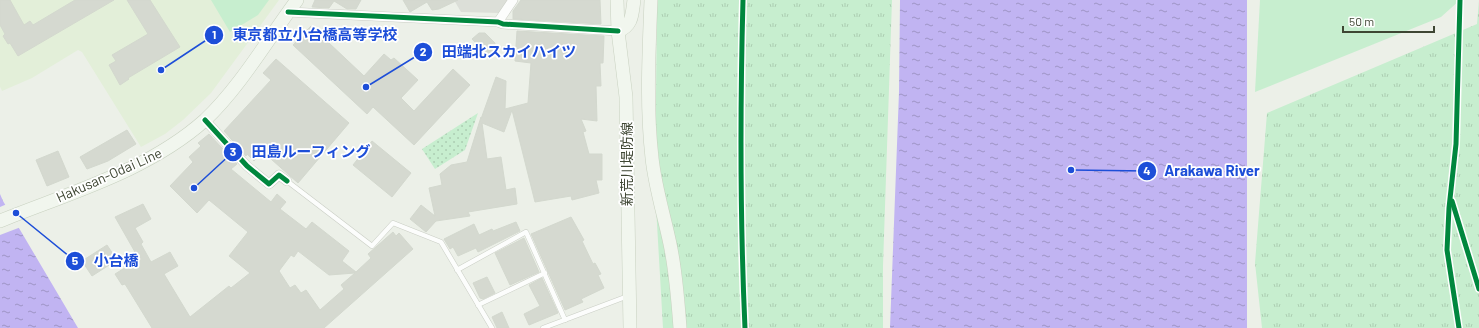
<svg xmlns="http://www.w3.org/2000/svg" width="1479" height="328" viewBox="0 0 1479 328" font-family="Barlow,'Noto Sans JP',sans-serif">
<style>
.education{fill:#e3efd9}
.grass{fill:url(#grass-tufts)}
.park{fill:url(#park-dots)}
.pitch{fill:#c7eecf}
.parking{fill:#dcdfd8}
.water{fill:url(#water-ripples)}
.pier{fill:#ecf0e8}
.building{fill:#d5d9d0;stroke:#d3d8ce;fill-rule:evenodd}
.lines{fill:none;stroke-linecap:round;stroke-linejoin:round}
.lane-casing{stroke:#cacec5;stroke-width:5.5}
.street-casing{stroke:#cacec5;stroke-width:10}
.secondary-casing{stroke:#c8d1c0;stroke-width:14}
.lane{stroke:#fcfdfc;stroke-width:4.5}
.street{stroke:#fcfdfc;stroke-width:9}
.secondary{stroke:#f1f6ee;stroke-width:13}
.cycleway-casing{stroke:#fff;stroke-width:8}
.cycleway{stroke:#00873e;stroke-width:5}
.labels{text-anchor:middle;stroke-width:3.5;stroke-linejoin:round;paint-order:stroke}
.street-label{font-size:14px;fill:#3e4633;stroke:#fff}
.leader{fill:none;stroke:#1d4ed8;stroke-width:1.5}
.callout-dot{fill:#1d4ed8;stroke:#fff;stroke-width:1.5}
.mark-label{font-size:12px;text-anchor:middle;font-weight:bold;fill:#fff}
.callout-label{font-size:15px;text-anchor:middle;font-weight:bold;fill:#1d4ed8;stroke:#fff;stroke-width:3.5;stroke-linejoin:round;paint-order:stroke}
</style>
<defs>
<pattern id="grass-tufts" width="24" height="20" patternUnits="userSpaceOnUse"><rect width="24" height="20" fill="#c7eecf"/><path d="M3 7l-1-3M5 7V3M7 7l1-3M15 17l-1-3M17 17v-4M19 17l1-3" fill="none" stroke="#accdb2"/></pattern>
<pattern id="park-dots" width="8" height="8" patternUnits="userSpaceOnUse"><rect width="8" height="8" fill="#c7eecf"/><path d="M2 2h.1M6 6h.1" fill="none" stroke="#accdb2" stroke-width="1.8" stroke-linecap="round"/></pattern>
<pattern id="water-ripples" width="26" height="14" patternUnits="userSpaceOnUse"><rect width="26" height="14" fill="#c1b4f2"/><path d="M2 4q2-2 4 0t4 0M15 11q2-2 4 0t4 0" fill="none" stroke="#9e94c5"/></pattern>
</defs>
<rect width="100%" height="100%" fill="#ecf0e8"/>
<polygon class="education" points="0,0 279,0 211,93 183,120 165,134 141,147 82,52 78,50 32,78 2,91 0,87"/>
<g class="grass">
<polygon points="657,0 892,0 883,266 883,328 663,328 655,189"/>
<polygon points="1479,0 1479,328 1262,328 1255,263 1267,113 1477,24"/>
</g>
<polygon class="park" points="478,113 465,150 435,169 422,149"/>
<g class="pitch">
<polygon points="211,0 269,0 258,15 230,32"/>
<polygon points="1260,0 1460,0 1441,17 1255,92"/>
</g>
<polygon class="parking" points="454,0 507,0 508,2 499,13 461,12"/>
<g class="water">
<polygon points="900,0 1247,0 1247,328 890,328 899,92"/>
<polygon points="0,194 3,201 78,328 0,328"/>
</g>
<polygon class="pier" points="7,204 21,227 0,235 0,207"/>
<g class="building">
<polygon points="0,0 10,0 24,25 30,21 33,25 75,0 114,0 18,56 10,43 8,44 3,36 5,34 0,25"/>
<polygon points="127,0 150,0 180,47 128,78 129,79 120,85 109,65 116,61 112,55 148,34"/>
<polygon points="315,0 361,0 356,9 347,9 334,1 329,8 312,7"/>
<polygon points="403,0 458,0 439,9 432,10 427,2 410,12"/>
<polygon points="521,0 600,0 601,24 513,19 513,11"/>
<polygon points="311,26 364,76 384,54 391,60 394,58 418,80 401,98 414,111 453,69 470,85 414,145 373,107 367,114 293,45"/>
<polygon points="517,31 604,36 603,63 600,63 601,86 596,86 597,121 581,119 586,131 583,132 589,154 602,154 602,180 596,180 599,193 572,200 571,196 535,202 512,110 504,132 482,123 487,159 501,157 506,190 515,188 517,204 468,212 470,216 436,221 426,232 410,219 421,205 435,216 429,188 442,185 440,174 451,165 467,162 481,117 481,119 496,77 506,81 505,109 528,103 531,63 515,61"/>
<polygon points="479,33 485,33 495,43 494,50 488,56 472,39"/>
<polygon points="276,59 349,123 298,183 262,151 254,161 247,154 246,156 224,131 271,80 263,73"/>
<polygon points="127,130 136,144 108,161 87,169 80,157"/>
<path d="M209 134 237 164 231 169 271 202 277 194 286 202 280 209 306 229 312 222 349 251 342 261 356 272 371 258 368 254 393 232 396 236 399 233 413 249 324 328H152L125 284 122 285 115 274 139 259 115 217 143 204 151 219 135 228 143 242 141 244 151 262 170 252 178 266 164 274 190 317 229 286 231 288 250 273 229 256 248 232 209 200 197 213 170 186 193 162 189 157 201 146 198 143ZM298 251 329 275 355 273 341 285 344 289 320 310 306 290 301 293 295 285 290 288 279 271 291 255 294 257Z"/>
<polygon points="372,141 411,173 392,197 353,165"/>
<polygon points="58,151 69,177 47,186 36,160"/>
<polygon points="571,217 584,240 582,241 593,264 595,263 601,274 598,275 604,288 581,299 583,302 565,310 531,234"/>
<polygon points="516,222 520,231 478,252 476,248 458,256 453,247 450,249 444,239 474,224 479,235 492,229 493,231"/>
<polygon points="524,238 539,272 510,285 495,253"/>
<polygon points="107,245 117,260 92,276 82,261"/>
<polygon points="487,277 495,293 483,299 480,298 473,283"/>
<polygon points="542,278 558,313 529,325 524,314 540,306 529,285"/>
<polygon points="502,312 509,328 497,328 492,317"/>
</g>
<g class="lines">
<g class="lane-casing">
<g id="lane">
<polyline points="287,181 372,246 393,223 441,242 492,328"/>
<polyline points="457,270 526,232 565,320"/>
<polyline points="478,305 545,273"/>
<polyline points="543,328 628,296"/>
</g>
</g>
<g class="street-casing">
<g id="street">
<polyline points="288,12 498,22 503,24 618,31"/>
<polyline points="498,22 513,0"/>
<polyline points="205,120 247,166 269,184 279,175 287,181"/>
</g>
</g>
<g class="secondary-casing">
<g id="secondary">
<polyline points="617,0 618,31 626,97 630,328"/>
<path d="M651 0C649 52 646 105 652 158 655 187 664 215 670 244 676 272 678 300 680 328"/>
<path d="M618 31C633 26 632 13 634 0"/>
<path d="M0 221C69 193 148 171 205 120 240 87 268 39 297 0"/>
</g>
</g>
<use href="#lane" class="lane"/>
<use href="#street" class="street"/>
<use href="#secondary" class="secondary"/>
<g class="cycleway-casing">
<g id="cycleway">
<path d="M743 0C740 110 740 218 745 328"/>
<polyline points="288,12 498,22 503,24 618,31"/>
<polyline points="205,120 247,166 269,184 279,175 287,181"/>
<polyline points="1452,201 1479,289"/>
<polyline points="1459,328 1447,250 1449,208 1456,144 1460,0"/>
</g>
</g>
<use href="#cycleway" class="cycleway"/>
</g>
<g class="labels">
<g class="street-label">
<text transform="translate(627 164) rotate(-90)" y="5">新荒川堤防線</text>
<text transform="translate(109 175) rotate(-24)" y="5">Hakusan-Odai Line</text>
</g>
</g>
<path class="leader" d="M161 70L214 35M366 87L423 52M194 188L233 152M1071 170L1147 171M16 213L75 261"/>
<g class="callout-dot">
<circle cx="161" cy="70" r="4"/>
<circle cx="366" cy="87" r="4"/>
<circle cx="194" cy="188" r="4"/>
<circle cx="1071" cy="170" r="4"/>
<circle cx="16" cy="213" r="4"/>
<circle cx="214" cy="35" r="10"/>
<circle cx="423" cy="52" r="10"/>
<circle cx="233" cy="152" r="10"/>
<circle cx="1147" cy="171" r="10"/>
<circle cx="75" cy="261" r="10"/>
</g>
<g class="mark-label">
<text x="214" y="39">1</text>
<text x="423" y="56">2</text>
<text x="233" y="156">3</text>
<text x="1147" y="175">4</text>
<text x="75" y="265">5</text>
</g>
<g class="callout-label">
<text x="315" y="40">東京都立小台橋高等学校</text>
<text x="509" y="57">田端北スカイハイツ</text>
<text x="311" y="157">田島ルーフィング</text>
<text x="1212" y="176">Arakawa River</text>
<text x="116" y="266">小台橋</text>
</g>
<path d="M1343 26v6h91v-6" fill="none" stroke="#3e4633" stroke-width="2"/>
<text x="1349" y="26" font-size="12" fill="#3e4633" stroke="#ffffff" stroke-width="3" paint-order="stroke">50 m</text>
</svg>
